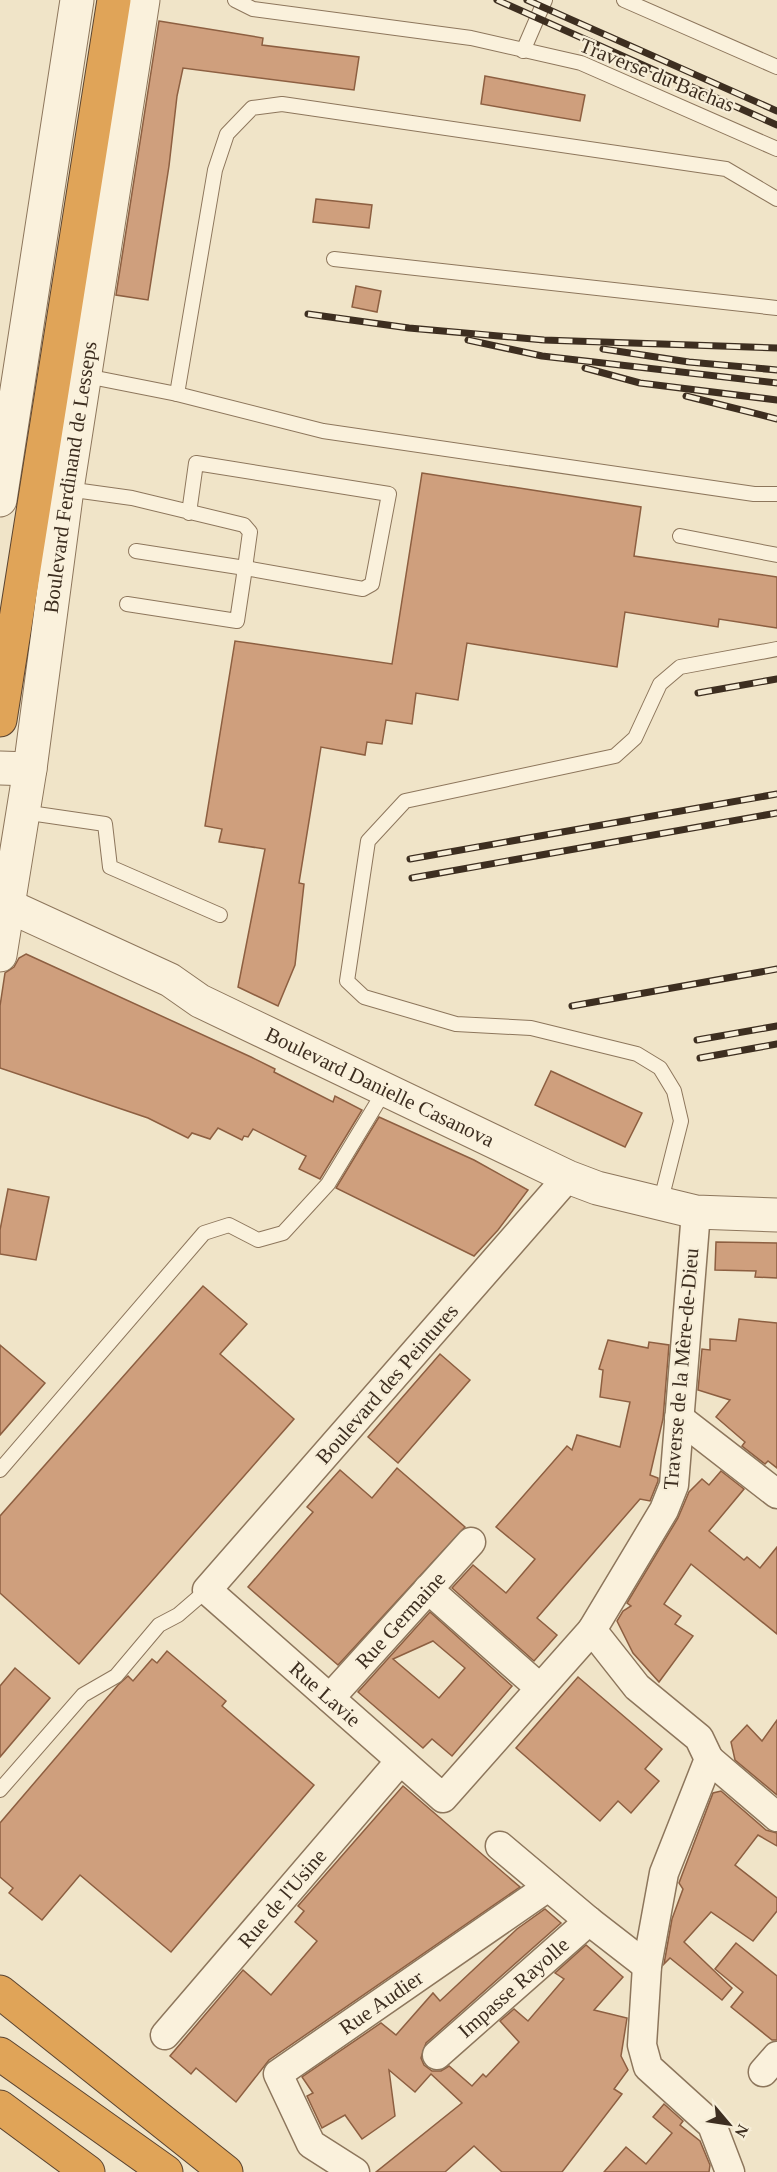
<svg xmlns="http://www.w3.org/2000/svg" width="777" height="2172" viewBox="0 0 777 2172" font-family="'Times New Roman',serif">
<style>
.building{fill:#cf9f7d;stroke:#8d5f41;stroke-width:1.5;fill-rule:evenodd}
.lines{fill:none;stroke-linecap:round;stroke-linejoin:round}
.service-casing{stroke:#8d765c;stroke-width:16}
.minor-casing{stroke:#8d765c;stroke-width:31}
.tertiary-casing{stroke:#8d765c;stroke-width:35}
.motorway-casing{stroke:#5b4430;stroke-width:35}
.service{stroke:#faf1dc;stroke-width:14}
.minor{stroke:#faf1dc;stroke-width:28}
.tertiary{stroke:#faf1dc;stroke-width:33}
.motorway{stroke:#e0a458;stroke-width:33}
.rail-casing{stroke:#3d2e20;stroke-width:7}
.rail{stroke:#f7eed8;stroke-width:4.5;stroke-dasharray:14;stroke-linecap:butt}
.labels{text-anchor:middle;stroke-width:4.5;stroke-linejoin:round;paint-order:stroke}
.street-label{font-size:21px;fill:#3d2e20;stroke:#f7eed8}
</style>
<rect width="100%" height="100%" fill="#f0e4c8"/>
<g class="building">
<polygon points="159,21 263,38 262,45 359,57 354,90 183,68 177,96 169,166 148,300 116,295"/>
<polygon points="485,76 585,95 580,121 481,104"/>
<polygon points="316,199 372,205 369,228 313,222"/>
<polygon points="356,286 381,291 377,312 352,307"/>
<polygon points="422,473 641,507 634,556 777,577 777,628 719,619 718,627 625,612 617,667 467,643 458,700 416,693 412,724 386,720 382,744 367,742 365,755 321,747 299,883 304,884 295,965 278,1006 238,987 265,849 219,842 222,829 205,826 235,641 392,664"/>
<polygon points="26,954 251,1057 275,1069 274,1072 333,1102 335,1096 362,1110 320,1179 299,1169 306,1156 253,1129 248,1137 244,1136 242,1140 218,1128 210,1139 192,1133 188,1138 148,1118 0,1068 0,1006 5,973 14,967 19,958"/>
<polygon points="551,1071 642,1113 625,1147 535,1105"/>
<polygon points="379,1117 474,1160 528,1190 498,1230 474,1256 336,1188"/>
<polygon points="8,1189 49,1197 36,1260 0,1254 0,1230"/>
<polygon points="716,1242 777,1243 777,1278 755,1277 756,1271 715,1270"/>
<polygon points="203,1286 247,1324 220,1354 294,1419 79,1664 0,1593 0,1516"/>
<polygon points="739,1319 777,1323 777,1468 768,1461 765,1464 742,1446 745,1442 716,1417 730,1400 698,1390 702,1349 710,1350 710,1339 736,1341"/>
<polygon points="608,1340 648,1348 649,1342 669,1345 663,1419 650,1475 658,1478 658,1481 650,1501 640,1499 537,1618 557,1635 534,1661 452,1588 473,1565 506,1593 535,1559 496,1527 567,1446 572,1450 577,1435 620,1447 630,1402 600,1397 603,1370 599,1369"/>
<polygon points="0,1345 45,1383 0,1435"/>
<polygon points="440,1354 470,1380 398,1463 368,1437"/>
<polygon points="397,1468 465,1527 338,1665 248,1587 313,1512 307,1507 340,1470 372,1498"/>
<polygon points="721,1471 744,1489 709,1531 744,1560 747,1557 760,1568 777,1547 777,1634 691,1564 664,1604 681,1616 675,1624 693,1636 659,1682 633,1653 617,1621 623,1611 631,1606 627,1603 678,1518 689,1492 702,1479 709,1485"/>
<path d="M430 1612 512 1686 452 1756 432 1739 423 1748 358 1692ZM433 1641 465 1668 439 1698 393 1659Z"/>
<polygon points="167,1651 226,1701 222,1706 314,1785 171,1952 80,1875 42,1920 9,1893 13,1888 0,1877 0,1823 118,1685 128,1676 133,1681 152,1659 157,1663"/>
<polygon points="15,1668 50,1698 0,1757 0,1686"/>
<polygon points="578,1677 662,1749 645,1769 659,1781 631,1813 618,1801 600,1821 516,1748"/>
<polygon points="777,1720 777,1795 735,1760 731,1742 747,1725 762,1741"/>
<polygon points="403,1786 520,1887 269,2060 236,2102 196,2068 191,2074 170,2056 243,1970 271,1995 317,1941 295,1922 304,1911 298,1906"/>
<polygon points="721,1791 766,1830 777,1833 777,1846 758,1835 735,1865 777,1898 777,1911 753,1941 711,1912 684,1942 732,1988 722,2000 670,1958 664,1964 672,1919 683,1889 679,1883 713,1793"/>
<polygon points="545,1909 561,1923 426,2043 421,2058 424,2065 432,2071 441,2071 449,2066 472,2086 483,2074 486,2077 519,2042 500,2021 514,2009 528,2021 564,1979 555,1973 586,1945 623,1977 594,2010 627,2018 621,2056 628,2070 614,2089 622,2094 562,2172 502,2172 474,2146 445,2172 376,2172 462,2103 431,2074 415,2092 389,2070 395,2116 362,2139 345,2115 322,2128 307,2096 313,2093 302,2077 381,2023 396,2035 433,1993 440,2001 517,1929"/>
<polygon points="736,1943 777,1976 777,2040 772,2040 731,2007 743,1992 715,1969"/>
<polygon points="664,2104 683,2121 680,2125 700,2141 710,2165 709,2172 604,2172 626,2147 646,2164 672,2133 653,2117"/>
</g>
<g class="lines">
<g class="service-casing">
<g id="service">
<polyline points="235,0 253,9 471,38 581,63 777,149"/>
<polyline points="624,0 777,67"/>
<polyline points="523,51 545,0"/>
<polyline points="334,259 777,308"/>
<polyline points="86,376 177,394 323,431 754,494 777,494"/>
<polyline points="177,394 215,170 227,134 252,108 282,104 726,169 777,199"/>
<polyline points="67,489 132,498 244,525 250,532 245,568 363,589 372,584 389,494 196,463 189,513"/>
<polyline points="680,536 777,555"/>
<polyline points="127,604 237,621 245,568 136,551"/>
<polyline points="23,812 105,824 110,867 220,915"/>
<polyline points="660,1204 681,1121 674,1091 660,1068 637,1054 531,1028 456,1024 364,997 347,981 368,841 405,801 615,756 635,738 660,684 680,667 777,649"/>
<polyline points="0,1470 204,1233 229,1225 258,1240 283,1233 328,1184 385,1090"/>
<polyline points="0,1790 83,1695 116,1676 159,1625 178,1615 207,1590"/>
</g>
</g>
<g class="minor-casing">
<g id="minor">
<path id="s1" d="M568 1177 207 1590 443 1798 592 1630"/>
<polyline points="696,1212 674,1485 664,1510 592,1630 637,1687 699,1738 709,1759 664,1873 647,1966 642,2045 648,2067 712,2125 730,2172"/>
<polyline points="679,1418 777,1494"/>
<polyline points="428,1589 540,1688"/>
<path id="s2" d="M330 1698 471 1542"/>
<polyline points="709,1759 777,1817"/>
<polyline points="500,1846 589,1921 647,1966"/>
<path id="s3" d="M165 2035 400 1761"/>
<path id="s4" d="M437 2055 589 1921"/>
<polyline points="763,2072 777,2056"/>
<path id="s5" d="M355 2172 311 2144 278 2074 548 1887"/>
</g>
</g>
<g class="tertiary-casing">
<g id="tertiary">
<polyline points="0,500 77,0"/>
<polyline points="0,768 30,769"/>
<path id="s6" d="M0 902 170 980 200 1001 568 1177 597 1188 696 1212 777 1215"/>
<path id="s7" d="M0 955 30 769 67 489 143 0"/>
</g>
</g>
<g class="motorway-casing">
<g id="motorway">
<polyline points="0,720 114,0"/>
<polyline points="0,1992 226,2172"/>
<polyline points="0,2054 166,2172"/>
<polyline points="0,2107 88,2172"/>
</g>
</g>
<use href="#service" class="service"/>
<use href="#minor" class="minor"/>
<use href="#tertiary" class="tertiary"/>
<use href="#motorway" class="motorway"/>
<g class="rail-casing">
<g id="rail">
<polyline points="497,0 777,125"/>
<polyline points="527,0 777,111"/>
<polyline points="308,314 409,328 544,340 777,348"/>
<polyline points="468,340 542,356 777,383"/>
<polyline points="603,349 689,362 777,370"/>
<polyline points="585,368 640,383 777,400"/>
<polyline points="686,396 777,419"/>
<polyline points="698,693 777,679"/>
<polyline points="410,859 777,794"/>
<polyline points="412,878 777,813"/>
<polyline points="572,1006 777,969"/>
<polyline points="697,1040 777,1026"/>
<polyline points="700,1058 777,1044"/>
</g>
</g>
<use href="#rail" class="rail"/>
</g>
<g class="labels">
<g class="street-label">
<text transform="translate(657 75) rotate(22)" y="7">Traverse du Bachas</text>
<text dy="7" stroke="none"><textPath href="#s7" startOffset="483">Boulevard Ferdinand de Lesseps</textPath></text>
<text dy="7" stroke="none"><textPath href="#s6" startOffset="423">Boulevard Danielle Casanova</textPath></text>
<text transform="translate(681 1369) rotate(-85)" y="7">Traverse de la Mère-de-Dieu</text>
<text transform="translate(387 1384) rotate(-49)" y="7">Boulevard des Peintures</text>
<text dy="7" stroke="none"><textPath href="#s2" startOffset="105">Rue Germaine</textPath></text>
<text dy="7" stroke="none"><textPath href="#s1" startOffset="706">Rue Lavie</textPath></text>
<text dy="7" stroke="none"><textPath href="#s3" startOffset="180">Rue de l'Usine</textPath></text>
<text dy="7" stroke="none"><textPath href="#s4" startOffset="102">Impasse Rayolle</textPath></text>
<text dy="7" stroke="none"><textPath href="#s5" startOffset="255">Rue Audier</textPath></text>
</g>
</g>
<g transform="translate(729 2124) rotate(119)" stroke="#f7eed8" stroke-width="4.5" paint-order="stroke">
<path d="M0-4.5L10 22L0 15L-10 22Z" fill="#3d2e20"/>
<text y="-9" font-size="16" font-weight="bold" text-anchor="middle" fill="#3d2e20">N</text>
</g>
</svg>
